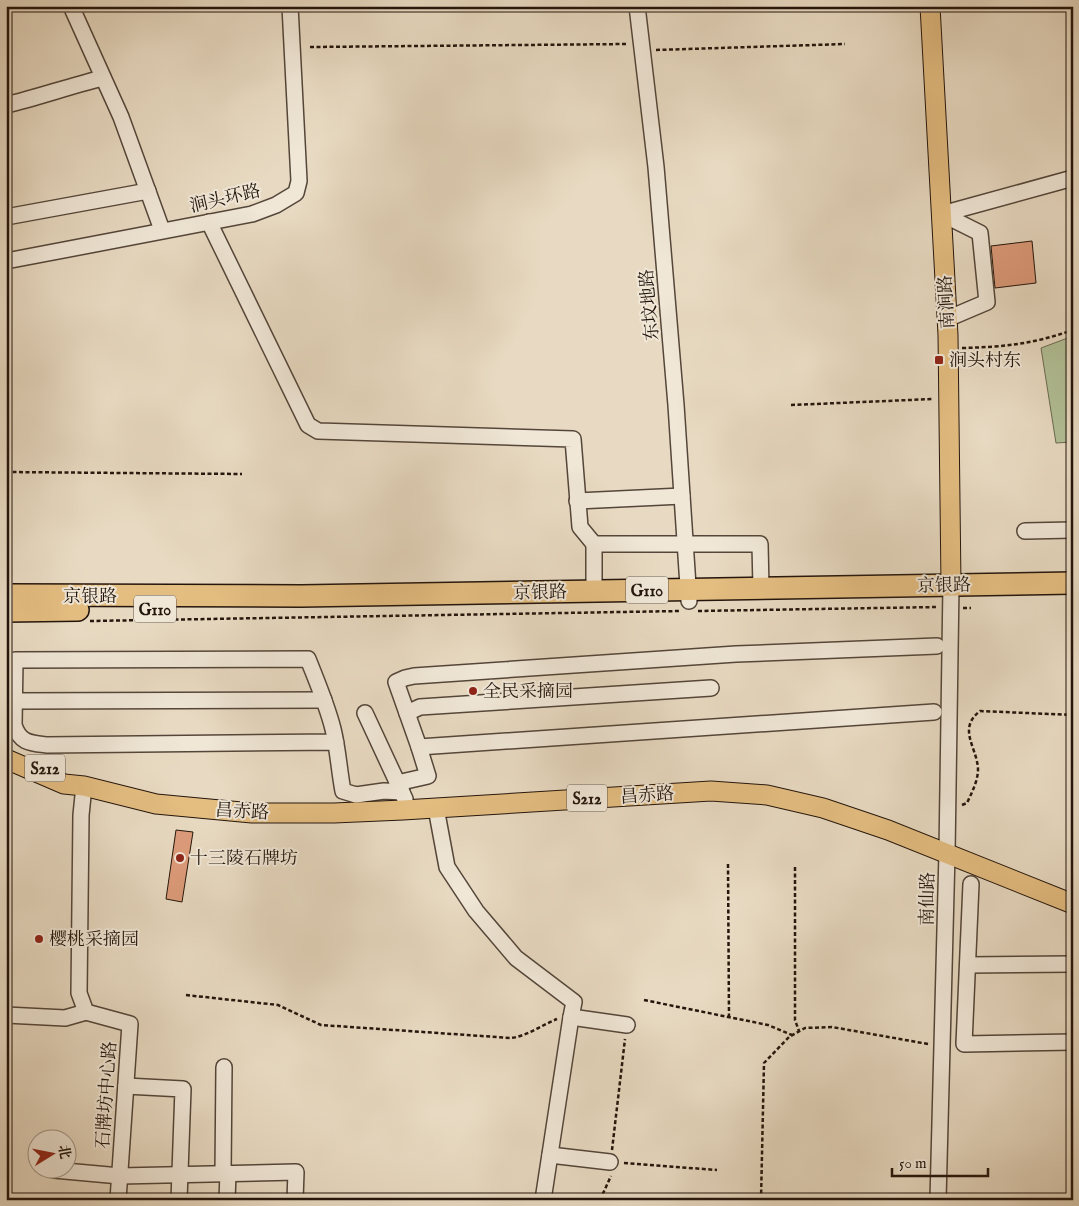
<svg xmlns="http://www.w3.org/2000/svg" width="1079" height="1206" viewBox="0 0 1079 1206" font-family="'IM FELL English','Noto Serif SC',serif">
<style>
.green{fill:#b2c097;stroke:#6a6a52}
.building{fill:#dd9b7a;stroke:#23150c}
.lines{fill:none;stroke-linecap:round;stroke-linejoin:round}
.minor-casing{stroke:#54463a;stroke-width:18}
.major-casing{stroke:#23150c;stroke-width:21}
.highway-casing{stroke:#23150c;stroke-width:24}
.path{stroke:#23150c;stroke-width:2.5;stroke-dasharray:4 2.5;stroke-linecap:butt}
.minor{stroke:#f0e7d7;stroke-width:15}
.major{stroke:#e4bd81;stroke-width:19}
.highway{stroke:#e4bd81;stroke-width:21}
.poi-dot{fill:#8f2418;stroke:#f0e7d7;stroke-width:2}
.labels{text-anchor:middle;stroke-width:4;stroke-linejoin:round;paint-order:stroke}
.shield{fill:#f0e7d7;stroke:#605449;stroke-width:1}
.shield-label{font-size:16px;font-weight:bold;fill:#23150c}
.street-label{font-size:18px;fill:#23150c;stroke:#f0e7d7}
.poi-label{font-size:18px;fill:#23150c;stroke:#f0e7d7;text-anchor:start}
</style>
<rect width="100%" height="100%" fill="#e8dac2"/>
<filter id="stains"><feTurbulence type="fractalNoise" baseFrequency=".004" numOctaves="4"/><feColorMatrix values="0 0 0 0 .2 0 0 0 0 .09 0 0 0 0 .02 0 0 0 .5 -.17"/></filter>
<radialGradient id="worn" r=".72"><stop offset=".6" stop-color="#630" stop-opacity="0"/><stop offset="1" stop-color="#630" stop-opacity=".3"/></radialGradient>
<polygon class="green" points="1073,336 1073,442 1056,443 1041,348"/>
<g class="building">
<polygon points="1032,241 1036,283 995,288 991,246"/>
<polygon points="176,830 193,832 182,902 166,899"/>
</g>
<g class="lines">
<g class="minor-casing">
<g id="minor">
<polyline points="71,6 121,117 162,230"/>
<polyline points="637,6 656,167 676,405 689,601"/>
<path d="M6 105C39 97 70 86 103 78"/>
<polyline points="942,214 980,233 987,302 947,319"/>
<polyline points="942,214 1073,178"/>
<polyline points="6,217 148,191"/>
<polyline points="209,222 308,425 318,431 573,439 580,527 594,544"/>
<polyline points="6,261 252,214 276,205 296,193 299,181 290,6"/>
<polyline points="577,501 682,496"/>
<polyline points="1025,531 1073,530"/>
<polyline points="594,591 594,544 760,544 761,588"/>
<polyline points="14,701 324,700"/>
<polyline points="934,712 419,747 396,682 405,678 414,676 736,654 937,646"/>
<polyline points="365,713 405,799"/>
<polyline points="407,713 420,707 711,688"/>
<path d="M336 742 47 745C30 743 20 743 14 725L15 660 308 659C317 682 327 705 333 729 338 749 339 770 343 791L356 795 384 791 402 792"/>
<polyline points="397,783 428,776 419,747"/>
<polyline points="84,786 81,815 79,993 86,1012 130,1024 118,1200"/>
<polyline points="436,808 447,867 476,911 516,958 574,1002 571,1017 627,1025"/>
<polyline points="971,884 964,1044 1073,1042"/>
<polyline points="968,965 1073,964"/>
<polyline points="6,1015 65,1018 86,1012"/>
<polyline points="126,1086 183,1089 179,1200"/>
<polyline points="550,1155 610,1162"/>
<polyline points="54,1170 120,1176 296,1172 295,1200"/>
<polyline points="223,1173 224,1067"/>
<polyline points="227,1200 228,1173"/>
<polyline points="543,1200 571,1017"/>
<polyline points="938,1200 947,853 951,585"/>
</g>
</g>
<g class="major-casing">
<g id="major">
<polyline points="930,6 948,335 951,585"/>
<polyline points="6,759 64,784 84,786 156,804 252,813 334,813 403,810 711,791 767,795 823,808 888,830 1073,904"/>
</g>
</g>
<g class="highway-casing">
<g id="highway">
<polyline points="6,595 301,596 1073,583"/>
<polyline points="6,611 78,610"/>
</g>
</g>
<g class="path">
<polyline points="310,47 628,44"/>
<polyline points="656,50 845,44"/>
<path d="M962 348C1004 347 1033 344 1073 330"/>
<polyline points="791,405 933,399"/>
<polyline points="6,472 242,474"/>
<polyline points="963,608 971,608"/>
<polyline points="698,611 937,607"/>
<polyline points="90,621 680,611"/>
<path d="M962 805 967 803C972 792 978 781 978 769 977 747 957 729 980 711L1073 715"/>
<polyline points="728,864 729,1017"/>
<polyline points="795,867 795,1020 799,1031"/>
<path d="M186 995 278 1005 321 1025 511 1038C527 1036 542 1025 557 1019"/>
<polyline points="644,1000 768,1025 792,1035"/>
<polyline points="612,1150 625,1039"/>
<polyline points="624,1163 717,1170"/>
<polyline points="600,1200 611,1176"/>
<polyline points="761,1200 764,1063 789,1037 805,1028 832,1027 928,1044"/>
</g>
<use href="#minor" class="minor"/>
<use href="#major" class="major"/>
<use href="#highway" class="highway"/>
</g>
<g class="poi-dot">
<rect x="934" y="355" width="10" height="10" rx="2.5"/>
<circle cx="473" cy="691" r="5"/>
<circle cx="180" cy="858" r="5"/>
<circle cx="39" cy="939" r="5"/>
</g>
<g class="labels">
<g class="shield">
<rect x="626" y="576.5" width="42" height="27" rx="4"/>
<rect x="134" y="595.5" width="42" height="27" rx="4"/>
<rect x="25" y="754.5" width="40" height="27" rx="4"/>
<rect x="567" y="784.5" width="40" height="27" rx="4"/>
</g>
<g class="shield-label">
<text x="647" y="596">G110</text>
<text x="155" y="615">G110</text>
<text x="45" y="774">S212</text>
<text x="587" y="804">S212</text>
</g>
<g class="street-label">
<text transform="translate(225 198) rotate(-13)" y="6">涧头环路</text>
<text transform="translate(946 302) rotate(-93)" y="6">南涧路</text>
<text transform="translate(649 305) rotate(-95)" y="6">东坟地路</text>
<text transform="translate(944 585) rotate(-1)" y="6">京银路</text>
<text transform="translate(540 592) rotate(-1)" y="6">京银路</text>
<text x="90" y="602">京银路</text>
<text transform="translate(647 795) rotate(-4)" y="6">昌赤路</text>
<text transform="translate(242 811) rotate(3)" y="6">昌赤路</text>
<text transform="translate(927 899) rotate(-89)" y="6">南仙路</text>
<text transform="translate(106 1095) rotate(-86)" y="6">石牌坊中心路</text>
</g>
<g class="poi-label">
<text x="949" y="366">涧头村东</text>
<text x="483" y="697">全民采摘园</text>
<text x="190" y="864">十三陵石牌坊</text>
<text x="49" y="945">樱桃采摘园</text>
</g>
</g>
<rect width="1079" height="1206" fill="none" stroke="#e8dac2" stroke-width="25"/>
<rect x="8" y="8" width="1064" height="1191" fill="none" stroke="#23150c" stroke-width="2.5"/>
<rect x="12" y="12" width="1054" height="1181" fill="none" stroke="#23150c"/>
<g transform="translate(52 1154) rotate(80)"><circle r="24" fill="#f0e7d7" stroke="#9e9386"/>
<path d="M0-4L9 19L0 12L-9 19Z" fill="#8f2418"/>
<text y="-8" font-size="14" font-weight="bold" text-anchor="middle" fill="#23150c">北</text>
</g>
<path d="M892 1168v8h96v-8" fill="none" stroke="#23150c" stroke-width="2.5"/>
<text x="899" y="1168" font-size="15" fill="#23150c" stroke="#f0e7d7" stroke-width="4" paint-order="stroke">50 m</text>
<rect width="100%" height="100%" filter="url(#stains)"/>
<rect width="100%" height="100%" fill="url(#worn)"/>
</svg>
